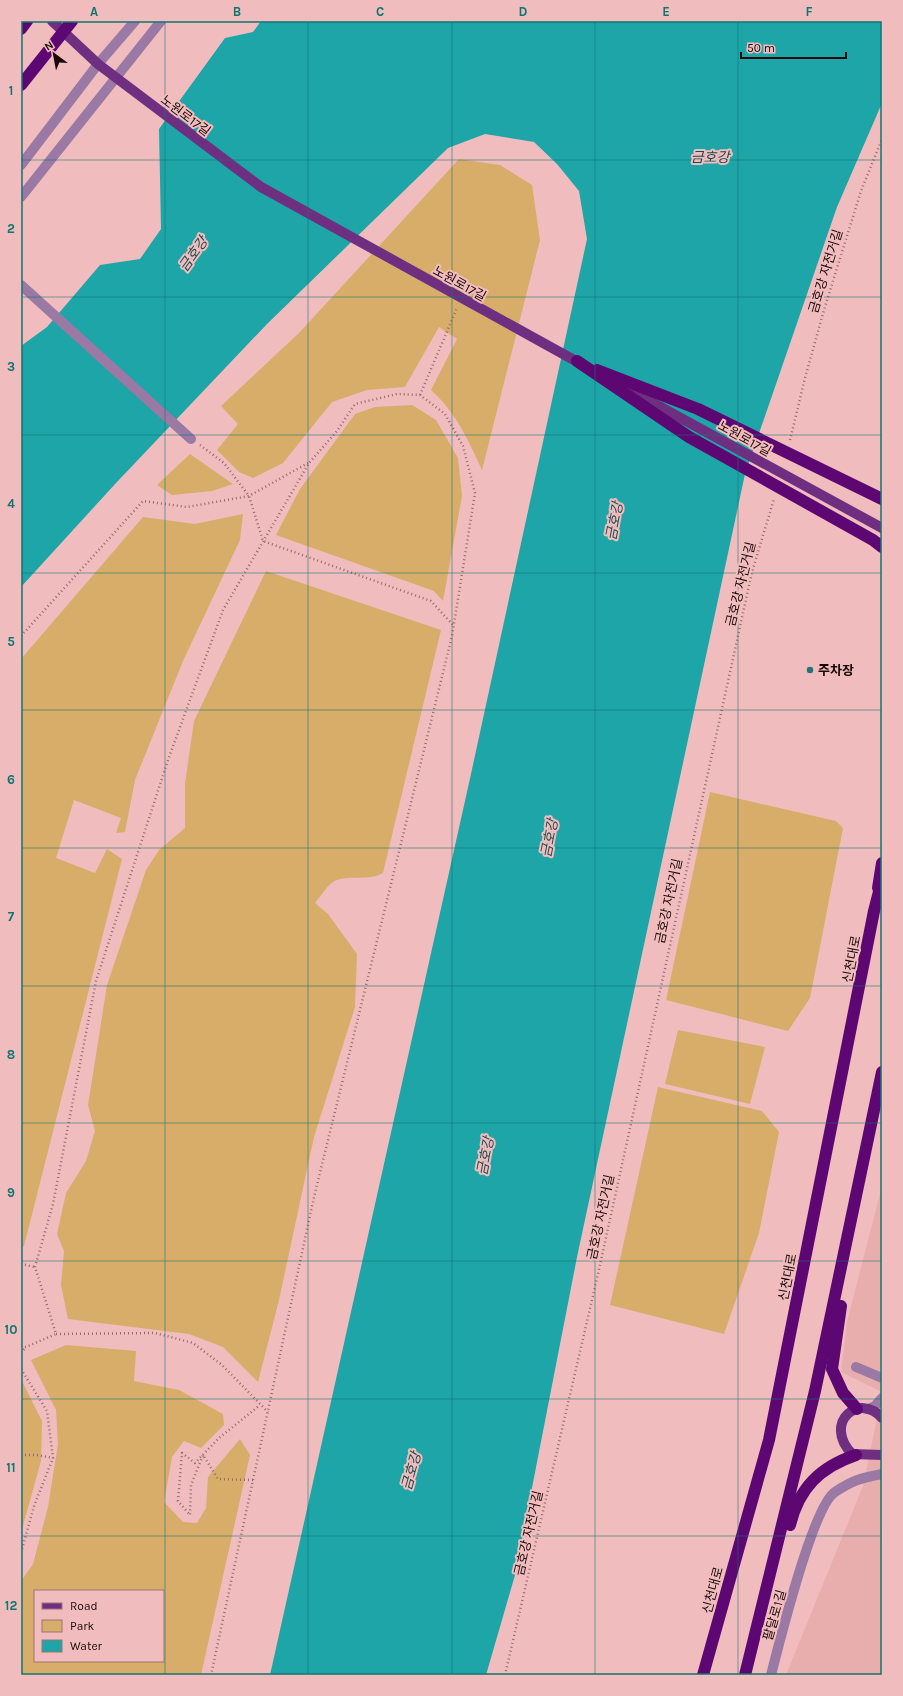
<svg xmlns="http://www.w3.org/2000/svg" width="903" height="1696" viewBox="0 0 903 1696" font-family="Karla,'Noto Sans KR',sans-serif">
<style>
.built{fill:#e8adad}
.green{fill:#d8ad6a;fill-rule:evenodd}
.water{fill:#1da5a8}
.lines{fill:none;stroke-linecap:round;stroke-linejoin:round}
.path{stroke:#906c6d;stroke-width:2.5;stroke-dasharray:1 3;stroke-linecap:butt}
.minor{stroke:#9a79a5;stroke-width:10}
.major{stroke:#6e2f81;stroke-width:10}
.highway{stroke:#5d0773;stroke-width:12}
.major-bridge{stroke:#6e2f81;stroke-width:10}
.highway-bridge{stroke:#5d0773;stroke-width:12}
.grid{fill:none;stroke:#0f766e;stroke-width:1;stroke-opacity:0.55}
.poi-dot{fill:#277274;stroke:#f1bcbd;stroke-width:1.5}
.labels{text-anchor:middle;stroke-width:4;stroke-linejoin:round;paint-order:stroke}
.street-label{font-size:13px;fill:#1a090a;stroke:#f1bcbd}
.poi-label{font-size:13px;font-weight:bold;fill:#1a090a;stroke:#f1bcbd;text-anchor:start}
.water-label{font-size:14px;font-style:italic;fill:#164b4d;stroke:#f1bcbd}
.neatline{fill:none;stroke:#0f766e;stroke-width:1.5}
.grid-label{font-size:13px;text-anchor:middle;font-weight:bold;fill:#0f766e}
</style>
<rect width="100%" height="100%" fill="#f1bcbd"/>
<polygon class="built" points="882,1186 882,1675 786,1675 863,1486 878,1414 880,1391 841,1372 847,1322"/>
<g class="green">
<path d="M459 159 500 165 532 185 540 240 482 470C467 438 457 414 431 390L457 339 439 327 405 387 367 390 332 402 283 463 253 478 239 472 217 450 238 424 221 406 299 333Z"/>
<polygon points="412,405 436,420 458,458 462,496 443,601 434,591 276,535 300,489 355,414 375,407"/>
<polygon points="190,454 233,484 212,491 172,495 157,485"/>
<polygon points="243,514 240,540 183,661 135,780 125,832 116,833 121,818 74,800 56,858 95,873 107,849 122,859 24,1246 21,1247 21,659 143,517 195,524"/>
<path d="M266 571 441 630 383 873C369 881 351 875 337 880 329 882 321 896 315 903L328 914 357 954 355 1007 314 1137 279 1300 258 1382 223 1347 189 1334 68 1319 61 1285 64 1251 57 1234 66 1193 86 1161 95 1131 88 1105 107 985 146 870 159 850 185 828V784L194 721Z"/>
<polygon points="710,792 836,821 843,828 810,998 788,1031 666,1000"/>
<polygon points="678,1030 765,1047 750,1104 665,1084"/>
<polygon points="658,1087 762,1111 779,1132 759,1233 724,1334 610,1305"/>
<path d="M66 1345 136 1351 134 1381 179 1390 223 1414 224 1425 201 1448 184 1441 172 1457 164 1502 183 1522 197 1523 206 1508 208 1477 240 1439 250 1455 201 1675H21V1581L33 1564 48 1507 58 1444 56 1410 31 1360ZM35 1591H163V1661H35Z"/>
<polygon points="21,1379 42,1421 41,1461 21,1533"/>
</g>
<polygon class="water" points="261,21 882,21 882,103 837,207 745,474 577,1257 515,1575 486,1675 270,1675 471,774 587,239 579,191 557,164 534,142 485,134 448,148 267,324 116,483 21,587 21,346 47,327 100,265 140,259 161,229 159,129 225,38 253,32"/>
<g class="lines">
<g class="path">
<polyline points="420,395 457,308"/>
<polyline points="790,440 805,378 824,310 861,191 882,139"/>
<polyline points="200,445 224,463 249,496 263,541 431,601 453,625"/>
<polyline points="21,636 143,501 187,507 249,496 308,463"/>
<polyline points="21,1264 35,1267"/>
<polyline points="56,1334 155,1333 193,1343 222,1365 268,1412"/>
<polyline points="21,1346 26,1347 56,1334 35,1267 53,1204 96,981 168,760 223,610 309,463 337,431 355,404 397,394 420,395 445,414 463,446 475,493 452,636 314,1197 211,1675"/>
<polyline points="21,1353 26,1347"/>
<polyline points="21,1369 47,1411 53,1458 34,1506 21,1553"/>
<polyline points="21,1455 37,1455 53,1458"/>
<polyline points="253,1480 218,1479 203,1455 191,1485 190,1515 178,1501 182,1453 195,1463 219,1438 260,1405"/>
<polyline points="505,1675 598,1274 752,572 774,499"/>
</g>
<g class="minor">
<polyline points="21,165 98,64 135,21"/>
<polyline points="21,197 161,21"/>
<polyline points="21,285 191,439"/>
<polyline points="856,1367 882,1378"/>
<polyline points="868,1409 875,1406 882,1398"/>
<path d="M771 1675C779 1644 813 1506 835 1492 853 1480 861 1478 882 1474"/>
</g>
<g class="major">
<polyline points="52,21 98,64"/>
<path d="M882 1418C860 1392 822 1422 852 1454L882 1455"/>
</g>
<g class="highway">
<polyline points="21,29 27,21"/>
<polyline points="878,888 882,863"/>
<polyline points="841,1306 832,1369 843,1393 857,1409"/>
<path d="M790 1525C799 1488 820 1467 856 1455"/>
<polyline points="703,1675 769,1440 874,911 882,880"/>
<polyline points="745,1675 815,1391 882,1072"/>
</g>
<g class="major-bridge">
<polyline points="98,64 261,187 583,365"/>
<polyline points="624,387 882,528"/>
</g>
<g class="highway-bridge">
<polyline points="21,85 72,21"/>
<polyline points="577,361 689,437 873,540 882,547"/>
<polyline points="597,370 698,409 882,499"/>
</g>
</g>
<path class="grid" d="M165 21V1675M308 21V1675M452 21V1675M595 21V1675M738 21V1675M21 160H882M21 297H882M21 435H882M21 573H882M21 710H882M21 848H882M21 986H882M21 1123H882M21 1261H882M21 1399H882M21 1536H882"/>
<circle class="poi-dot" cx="810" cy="670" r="4"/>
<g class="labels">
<g class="street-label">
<text transform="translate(186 115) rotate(37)" y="5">노원로17길</text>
<text transform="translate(825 271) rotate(-73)" y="5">금호강 자전거길</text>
<text transform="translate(460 283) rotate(29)" y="5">노원로17길</text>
<text transform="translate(745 438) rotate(29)" y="5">노원로17길</text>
<text transform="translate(740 584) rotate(-76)" y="5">금호강 자전거길</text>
<text transform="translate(668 901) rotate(-78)" y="5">금호강 자전거길</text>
<text transform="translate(851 959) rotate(-79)" y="5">신천대로</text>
<text transform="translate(600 1217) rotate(-78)" y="5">금호강 자전거길</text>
<text transform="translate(787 1277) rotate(-79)" y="5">신천대로</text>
<text transform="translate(528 1533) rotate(-77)" y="5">금호강 자전거길</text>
<text transform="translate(712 1590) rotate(-75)" y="5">신천대로</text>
<text transform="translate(774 1615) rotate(-74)" y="5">팔달로1길</text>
</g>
<g class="poi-label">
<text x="818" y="675">주차장</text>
</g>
<g class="water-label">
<text x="710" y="162">금호강</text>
<text transform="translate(193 254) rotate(-54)" y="5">금호강</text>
<text transform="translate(614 521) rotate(-79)" y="5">금호강</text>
<text transform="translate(549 838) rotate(-79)" y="5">금호강</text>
<text transform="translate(485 1156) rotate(-79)" y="5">금호강</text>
<text transform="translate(411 1471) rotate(-74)" y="5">금호강</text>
</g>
</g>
<rect width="903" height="1696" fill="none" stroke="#f1bcbd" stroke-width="44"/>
<rect x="34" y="1590" width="130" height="72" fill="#f1bcbd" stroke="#9b7475"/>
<rect x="42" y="1603" width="20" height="6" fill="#6e2f81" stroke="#9b7475"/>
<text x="70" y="1610" font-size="12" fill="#1a090a">Road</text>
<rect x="42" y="1620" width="20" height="12" fill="#d8ad6a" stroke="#9b7475"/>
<text x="70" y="1630" font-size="12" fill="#1a090a">Park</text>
<rect x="42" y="1640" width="20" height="12" fill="#1da5a8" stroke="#9b7475"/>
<text x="70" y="1650" font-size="12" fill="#1a090a">Water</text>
<g transform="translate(54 54) rotate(328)" stroke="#f1bcbd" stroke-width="3" paint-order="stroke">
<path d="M0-3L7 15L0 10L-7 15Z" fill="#1a090a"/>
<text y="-6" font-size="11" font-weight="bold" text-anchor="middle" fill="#1a090a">N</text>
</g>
<path d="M741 52v6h105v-6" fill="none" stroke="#1a090a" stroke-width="2"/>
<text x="747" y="52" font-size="12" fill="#1a090a" stroke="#f1bcbd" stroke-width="3" paint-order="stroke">50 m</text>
<rect x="22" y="22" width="859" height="1652" class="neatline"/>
<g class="grid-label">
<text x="94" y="16">A</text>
<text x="237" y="16">B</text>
<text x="380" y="16">C</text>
<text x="523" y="16">D</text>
<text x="666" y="16">E</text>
<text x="809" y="16">F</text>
<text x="11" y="95">1</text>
<text x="11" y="233">2</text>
<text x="11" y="371">3</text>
<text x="11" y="508">4</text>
<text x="11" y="646">5</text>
<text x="11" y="784">6</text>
<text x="11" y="921">7</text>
<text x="11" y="1059">8</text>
<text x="11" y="1197">9</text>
<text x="11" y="1334">10</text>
<text x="11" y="1472">11</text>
<text x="11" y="1610">12</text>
</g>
</svg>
